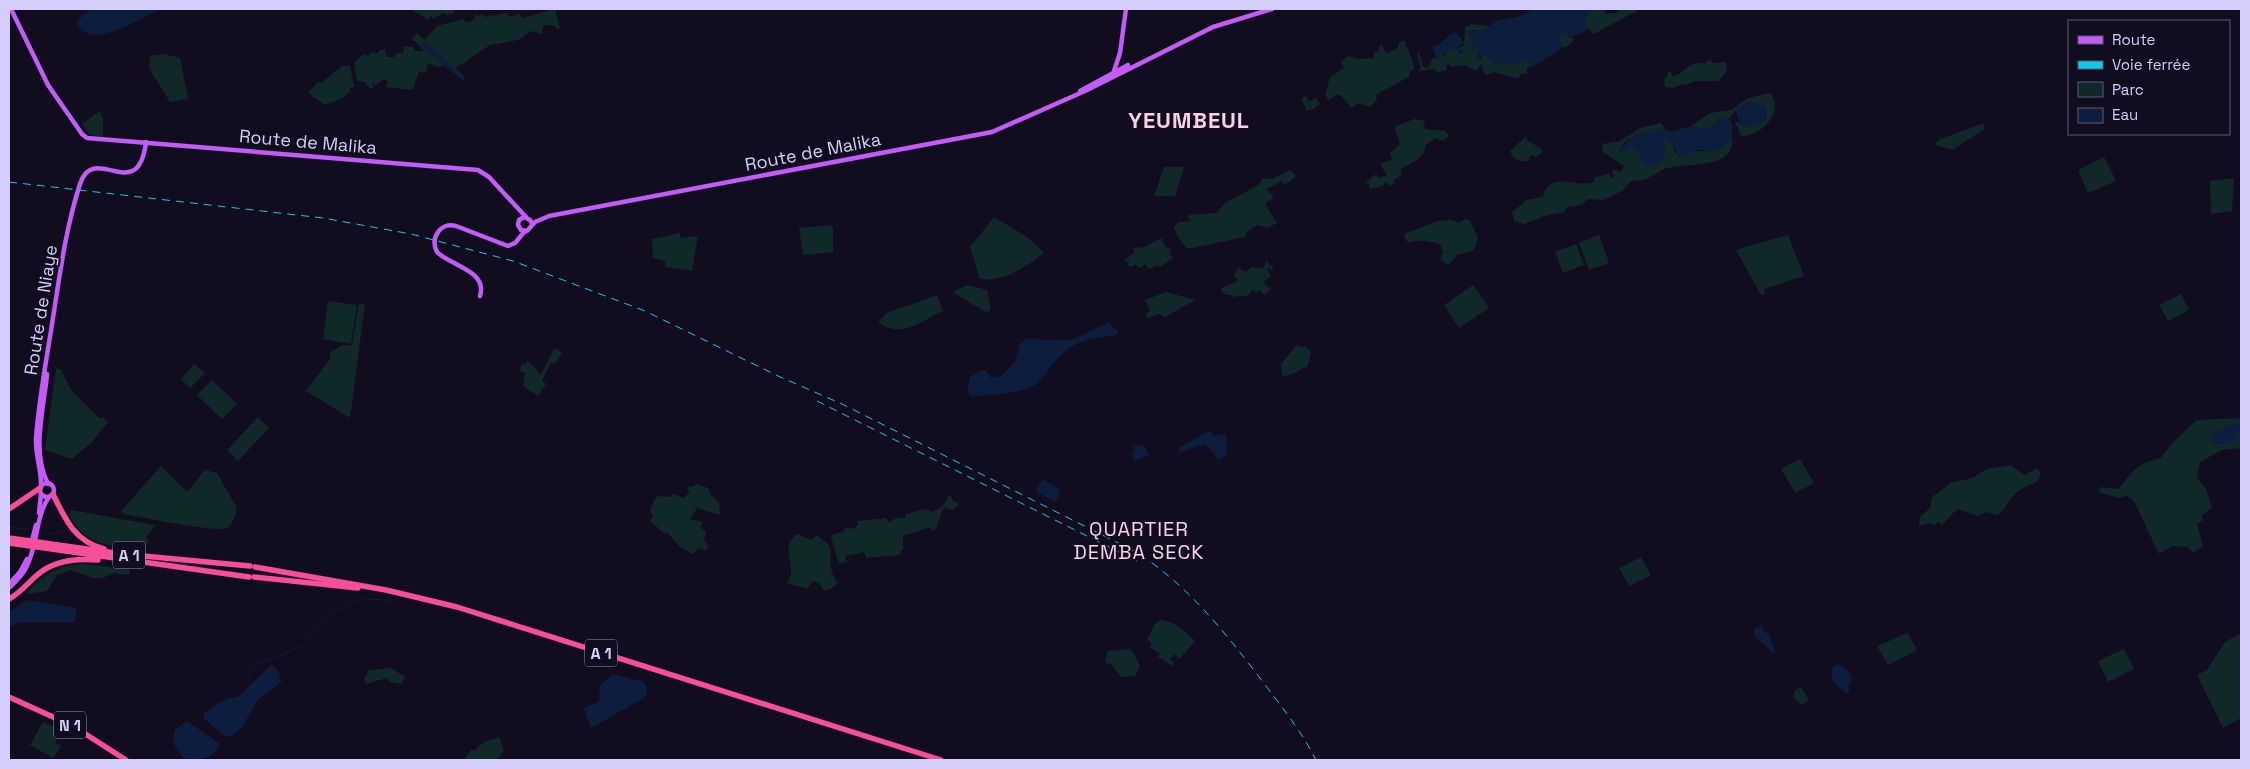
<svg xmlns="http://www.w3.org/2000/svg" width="2250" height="769" viewBox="0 0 2250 769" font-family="'Space Grotesk',sans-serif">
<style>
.green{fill:#112828}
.water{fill:#0d1d3d}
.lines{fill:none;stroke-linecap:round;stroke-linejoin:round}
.stream{stroke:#0d1d3d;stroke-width:1}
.major{stroke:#c35bf6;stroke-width:4.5}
.highway{stroke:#f64f98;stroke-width:5.5}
.rail{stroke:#0dcae9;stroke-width:1;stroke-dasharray:8 6;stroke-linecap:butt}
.labels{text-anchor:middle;stroke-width:4.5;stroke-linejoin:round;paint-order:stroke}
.shield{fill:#110d1e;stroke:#9a93b9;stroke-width:1}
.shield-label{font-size:16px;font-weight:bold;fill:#d5cdfc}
.street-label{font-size:18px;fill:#d5cdfc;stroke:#110d1e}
.quarter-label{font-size:20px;letter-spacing:1px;fill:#fccfea;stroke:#110d1e}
.district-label{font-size:22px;font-weight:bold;letter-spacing:1px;fill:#fccfea;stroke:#110d1e}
</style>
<rect width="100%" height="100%" fill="#110d1e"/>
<g class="green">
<polygon points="411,9 454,9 455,13 446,15 444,12 434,19 431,16 428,20"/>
<polygon points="555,9 560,28 557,29 555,26 544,25 541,34 531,31 518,40 490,45 456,68 465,78 463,80 444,65 437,67 428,63 426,73 419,72 412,90 386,87 388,81 384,79 375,86 373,83 373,88 370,89 365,82 357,81 354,64 356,60 365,54 368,56 374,51 374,53 379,53 379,50 385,49 387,57 395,57 396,53 403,53 404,46 413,47 415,51 424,51 412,38 417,34 425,40 437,26 464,19 466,23 475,19 474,16 478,14 479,16 484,14 485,17 507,13 508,17 520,14 522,18"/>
<polygon points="1593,9 1602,9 1607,14 1619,12 1617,9 1640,9 1594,34 1585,27 1584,21"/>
<path d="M1472 24 1489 26 1481 31 1473 30 1469 34 1475 37 1476 40 1473 42 1480 49 1476 58 1480 59 1484 53 1495 64C1511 57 1509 73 1526 58L1532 64 1536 65 1527 68V74H1520L1519 79 1494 72 1487 75 1483 71 1482 64 1476 71 1464 65 1451 67 1449 64 1446 65 1447 70 1438 72 1434 69 1418 71 1421 68 1417 55 1419 52 1423 66 1426 68 1430 65 1432 59 1446 55 1447 49 1458 51 1460 54 1463 51 1457 49 1464 45 1465 27Z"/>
<polygon points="1560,32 1575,39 1565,48 1563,47 1556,33"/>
<polygon points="1402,41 1405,41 1415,69 1409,72 1410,76 1376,95 1377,99 1370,107 1357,103 1352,108 1339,94 1328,100 1325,95 1330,77 1344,68 1341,62 1348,56 1359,59 1374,58 1374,52 1379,51 1379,47 1382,45 1386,54 1398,48 1398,44"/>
<polygon points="164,54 180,58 188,99 170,102 149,68 150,56"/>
<path d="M1709 60 1715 63 1726 62 1727 70 1719 81H1696L1685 85 1682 84 1673 88 1665 87 1664 78 1667 77 1668 71 1671 72 1673 76C1685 74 1691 58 1704 64Z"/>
<polygon points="342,66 350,66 354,87 349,89 351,92 346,94 347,96 325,105 308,93 318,82 321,83"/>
<path d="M1770 93C1786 111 1761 137 1741 136L1735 122H1739L1743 127C1756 126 1768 123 1766 108L1736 110 1729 119 1726 117 1718 120C1711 132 1702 129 1691 126L1710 113 1731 110 1748 98Z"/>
<polygon points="1306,96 1309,101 1316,98 1320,104 1313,109 1307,111 1301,98"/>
<polygon points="100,111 103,119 103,136 90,135 82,124"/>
<polygon points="1414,119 1426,121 1423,126 1426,129 1445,131 1449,136 1443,141 1436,138 1426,145 1423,154 1418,159 1401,169 1401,175 1394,180 1393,185 1390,186 1386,182 1381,187 1370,189 1369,183 1364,184 1376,174 1378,178 1387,175 1380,164 1393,159 1389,154 1400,144 1394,127"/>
<path d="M1661 123 1666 131C1652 131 1622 134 1620 152L1633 147 1658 164 1665 157V146L1661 141 1664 138 1672 142 1675 153 1716 150 1732 139C1736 169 1686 163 1668 168 1659 170 1652 177 1643 180 1639 181 1635 180 1631 181L1622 191 1603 200 1588 199 1581 205 1567 207 1564 212 1544 216 1524 224 1514 221 1512 212 1527 200 1543 197C1549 169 1575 189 1594 182V178L1609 173 1611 178 1614 176 1612 171 1614 169 1621 172 1624 166 1603 152 1602 144 1620 141 1640 128Z"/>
<polygon points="1984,123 1985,129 1952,150 1935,145 1938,140"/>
<polygon points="1526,136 1528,141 1542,149 1542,153 1535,158 1534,155 1529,156 1530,161 1519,161 1513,157 1510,151"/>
<polygon points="2104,157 2116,181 2088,193 2078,170"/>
<polygon points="1164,167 1184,167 1175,196 1154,196"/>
<polygon points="1290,170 1296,176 1285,185 1282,181 1267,189 1274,198 1266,202 1266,206 1277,223 1267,228 1258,225 1247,232 1245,237 1187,249 1178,237 1174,227 1179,222 1190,221 1188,215 1216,213 1226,202 1259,185 1262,178 1272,179"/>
<polygon points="2234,178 2232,211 2211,214 2210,181"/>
<path d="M994 217 1029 238 1044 253C1025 267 1005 282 980 279L970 247Z"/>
<path d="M1465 219 1470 221 1478 238 1474 250 1457 255 1449 265 1440 260 1443 252 1441 245C1433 241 1416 239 1409 243L1405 239 1404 234 1438 221 1451 220 1459 223Z"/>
<polygon points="830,225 833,228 833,252 803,255 799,228"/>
<polygon points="680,233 680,238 698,236 692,271 665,267 666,261 653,258 652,239"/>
<polygon points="1599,235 1609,263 1589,270 1579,243"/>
<polygon points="1788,235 1804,276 1764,289 1765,294 1761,295 1736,250"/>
<polygon points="1161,238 1166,248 1168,247 1171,251 1170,254 1173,258 1160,267 1157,265 1149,269 1145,264 1140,268 1134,264 1132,267 1128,265 1129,262 1124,260 1135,252 1133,248 1144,247"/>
<polygon points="1576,244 1584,265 1563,273 1555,252"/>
<polygon points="1266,261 1273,267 1272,271 1269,268 1267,270 1271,276 1264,282 1271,290 1264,295 1260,290 1256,292 1253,289 1247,297 1239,295 1234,298 1232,295 1227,295 1222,292 1221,288 1238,281 1234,275 1238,268 1246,272 1251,267 1263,269"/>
<polygon points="968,285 987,290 991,309 987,313 954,293 958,289"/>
<polygon points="1473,285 1489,308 1459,328 1444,305"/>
<polygon points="1166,292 1196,300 1165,317 1159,314 1148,318 1146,314 1150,311 1145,300"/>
<polygon points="2181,294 2189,310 2168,321 2159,305"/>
<path d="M937 295 943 311C921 321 901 340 878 322L887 313Z"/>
<polygon points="328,301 357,305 351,344 323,339"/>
<polygon points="359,303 365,304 350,418 306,391 330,359 330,353 342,345 352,345"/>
<polygon points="1297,345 1301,347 1306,346 1311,352 1308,366 1290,375 1282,376 1281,364"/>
<polygon points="554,348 562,352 555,364 551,363 542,380 546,384 538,396 523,386 525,373 520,371 522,363 524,365 528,361 541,375"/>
<polygon points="194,364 205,373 190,388 181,379"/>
<polygon points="56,368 61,370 71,390 99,418 103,417 108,422 92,442 72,459 45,450"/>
<polygon points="212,380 237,404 222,419 197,395"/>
<polygon points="258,417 269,428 238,461 227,450"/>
<path d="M2241 418V448L2222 450 2200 462 2197 477 2206 489 2212 508 2201 516 2203 520 2197 524 2203 546 2193 553 2188 547 2172 546 2159 554 2134 501 2127 496 2118 498 2099 492 2101 487 2119 489C2131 472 2139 462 2161 458L2172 443 2197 420Z"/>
<polygon points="1800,459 1814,483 1795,493 1781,469"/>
<path d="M2011 465 2024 475 2037 468 2041 473 2038 481C2029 485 2020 489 2013 496 2005 503 2008 509 1997 515L1986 512 1978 516 1957 509 1942 525 1939 522 1934 525 1932 523 1919 526 1920 517 1930 508 1932 497 1951 483 1972 478 1987 469Z"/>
<path d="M161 466 187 492 205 470 217 473 237 508C236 514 233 525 227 528 219 533 139 517 124 514L121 511Z"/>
<polygon points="696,484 708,488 710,494 719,502 720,515 697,508 690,519 702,522 701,528 706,532 704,539 709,547 705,551 699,548 692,554 679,546 668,533 664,533 649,520 653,517 650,509 657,496 669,497 674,494 684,498 690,491 687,488 688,486 692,487"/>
<polygon points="947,496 951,496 953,502 957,502 959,505 952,510 943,508 936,529 932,531 930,527 903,536 903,550 900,551 900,555 866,558 864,552 845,556 847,562 839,564 831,537 832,535 844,531 845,527 854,529 858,524 857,521 886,518 888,523 896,518 905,518 906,514 926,509 931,512 937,510 947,501"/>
<path d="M71 510 155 525 146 537 149 541 146 546C116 549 85 546 70 516Z"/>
<path d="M797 534 811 540 817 535C835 549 830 547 831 567 831 572 835 579 837 583L831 589 824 591 819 583 813 581 808 588 787 584C788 581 791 576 791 572 792 558 782 545 797 534Z"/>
<polygon points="1641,557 1651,575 1629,586 1619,568"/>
<path d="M80 564 130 569 129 575 113 573 103 578H93L71 570 57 575 47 591 26 594C42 576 56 566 80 564Z"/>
<path d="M1160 620C1174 620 1186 632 1195 641L1179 659 1175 654 1170 659 1174 662 1172 666 1158 657 1160 654 1150 647 1152 643 1147 640 1154 625Z"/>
<polygon points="1908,633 1917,650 1888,665 1877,646"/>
<polygon points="2241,633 2241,718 2223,728 2197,675 2207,670 2225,642"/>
<polygon points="1131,649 1140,666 1135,676 1121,677 1112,665 1105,662 1108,651"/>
<polygon points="2124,649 2134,669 2108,682 2098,661"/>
<polygon points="391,668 405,677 402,684 390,682 387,678 366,684 364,679 369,670"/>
<polygon points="1801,687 1809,700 1802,705 1793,697 1795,690"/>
<polygon points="43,722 62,731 55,742 61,746 53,758 30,745"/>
<polygon points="499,737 504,750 497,760 465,760 471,749 474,751 484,742"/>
</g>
<g class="water">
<path d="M92 9H160C141 18 87 54 76 21Z"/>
<path d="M1533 9H1593L1584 21 1587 31 1572 37 1557 33 1563 47 1536 65 1530 63 1526 58C1513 71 1509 60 1494 64L1484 53 1476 61 1480 49H1472L1471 44 1476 39 1468 31H1481L1497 21 1524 15Z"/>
<path d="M1456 32 1464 43 1457 48 1462 50 1459 54 1458 51 1447 49 1445 54 1437 58 1432 47C1443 44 1446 35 1456 32Z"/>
<polygon points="425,42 465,78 463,80 421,46"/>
<polygon points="1758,102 1762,102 1766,108 1764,121 1756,126 1743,127 1737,117 1736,110 1747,103"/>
<polygon points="1726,117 1732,123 1732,139 1716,150 1698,150 1679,158 1672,142 1664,138 1662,141 1665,146 1665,157 1658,164 1646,166 1641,158 1639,151 1633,147 1621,152 1622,147 1631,138 1641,134 1661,129 1673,131 1691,126 1707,129 1715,125 1718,120"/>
<path d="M1108 323 1119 331 1117 335C1088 339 1073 339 1053 364 1047 372 1041 382 1032 387 1019 394 986 395 971 396L967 392 970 377 979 371 986 370 991 378 1001 376 1015 362 1020 344 1026 339 1071 340Z"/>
<path d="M2241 422C2241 444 2230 444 2211 443L2214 431Z"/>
<polygon points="1209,431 1215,436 1226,434 1227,455 1218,460 1210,448 1204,444 1178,453 1180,447"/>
<polygon points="1144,445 1149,455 1134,461 1132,451 1135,450 1133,446"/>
<polygon points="1043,479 1060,490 1058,499 1054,501 1038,493 1036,489"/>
<polygon points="27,600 76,608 75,622 19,622 9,627 9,612"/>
<polygon points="1762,626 1764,632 1769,634 1775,651 1773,653 1754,636 1754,629"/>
<polygon points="272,664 280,674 279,678 282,679 282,681 258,700 242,727 231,737 225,736 204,719 203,714 222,701 239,696"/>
<polygon points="1839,664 1851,674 1852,680 1848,687 1850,691 1847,693 1839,688 1831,678 1833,667"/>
<polygon points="613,674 643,682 647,687 647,693 644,698 591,728 584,709 599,701 600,685"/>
<path d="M187 721 220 744C214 759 200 760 186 760 176 750 171 744 175 730Z"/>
</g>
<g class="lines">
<g class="stream">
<polyline points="9,527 27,529"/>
<polyline points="44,534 59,533 68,529"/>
<path d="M326 620C347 603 359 596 388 601"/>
<polyline points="243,683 257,665 302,646 324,622"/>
</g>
<g class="major">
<polyline points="11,9 48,85 82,134"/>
<polyline points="1114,71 1120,53 1126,9"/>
<polyline points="1080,91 1128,65"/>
<polyline points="82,134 87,138 478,170 489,177 526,217"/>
<polyline points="532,224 530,220 524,217 519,220 518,225 521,230 527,231 535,222 549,216 992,132 1085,91 1213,27 1272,9"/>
<path d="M480 296C488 271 451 266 437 252 430 238 440 222 456 226L508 246 515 243 525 231"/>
<path d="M47 374C44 409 31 451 48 484"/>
<circle cx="47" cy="490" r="7"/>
<path d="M41 487C42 471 35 455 36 438 39 398 47 357 53 318 60 273 66 227 80 184 94 141 138 207 146 142"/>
<polyline points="39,513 41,494"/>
<polyline points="31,544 36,525"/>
<polyline points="9,584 20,572 27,559"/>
<path d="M9 588C15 582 22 576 26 568 38 546 35 517 49 497"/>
</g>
<g class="highway">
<path d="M53 494C65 519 75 542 104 549"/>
<polyline points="9,509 40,488"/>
<polyline points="9,538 122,554 250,566"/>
<polyline points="9,543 249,577"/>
<polyline points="255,567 386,590 457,607 941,760"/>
<polyline points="254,577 358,588"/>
<path d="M9 599C20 593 27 584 36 576 53 560 76 558 98 560"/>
<polyline points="9,697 73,726 126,760"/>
</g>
<g class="rail">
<path d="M9 182 323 218 411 234 513 261 645 311 778 376 842 404 1138 553C1190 588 1222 629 1260 678 1280 705 1301 730 1316 760"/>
<polyline points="817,401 1137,561"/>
</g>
</g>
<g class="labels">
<g class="shield">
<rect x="113" y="541.5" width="32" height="27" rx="4"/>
<rect x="585" y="639.5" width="32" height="27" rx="4"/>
<rect x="54" y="711.5" width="32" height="27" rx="4"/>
</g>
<g class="shield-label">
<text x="129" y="561">A 1</text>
<text x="601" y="659">A 1</text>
<text x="70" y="731">N 1</text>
</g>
<g class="street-label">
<text transform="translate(308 142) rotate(5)" y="6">Route de Malika</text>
<text transform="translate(813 152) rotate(-11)" y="6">Route de Malika</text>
<text transform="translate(41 310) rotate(-81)" y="6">Route de Niaye</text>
</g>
<g class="quarter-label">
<text x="1139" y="536">QUARTIER<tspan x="1139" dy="23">DEMBA SECK</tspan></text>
</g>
<g class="district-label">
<text x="1189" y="128">YEUMBEUL</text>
</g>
</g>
<rect width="2250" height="769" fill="none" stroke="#d5cdfc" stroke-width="20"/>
<rect x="2068" y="20" width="162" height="115" fill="#110d1e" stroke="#5f5a77"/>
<rect x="2078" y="36" width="25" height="8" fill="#c35bf6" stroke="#5f5a77"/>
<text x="2112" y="45" font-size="15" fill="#d5cdfc">Route</text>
<rect x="2078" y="61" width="25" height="8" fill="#0dcae9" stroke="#5f5a77"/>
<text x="2112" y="70" font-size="15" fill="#d5cdfc">Voie ferrée</text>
<rect x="2078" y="82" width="25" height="15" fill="#112828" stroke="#5f5a77"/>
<text x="2112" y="95" font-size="15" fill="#d5cdfc">Parc</text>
<rect x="2078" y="108" width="25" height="15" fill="#0d1d3d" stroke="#5f5a77"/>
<text x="2112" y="120" font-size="15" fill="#d5cdfc">Eau</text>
</svg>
